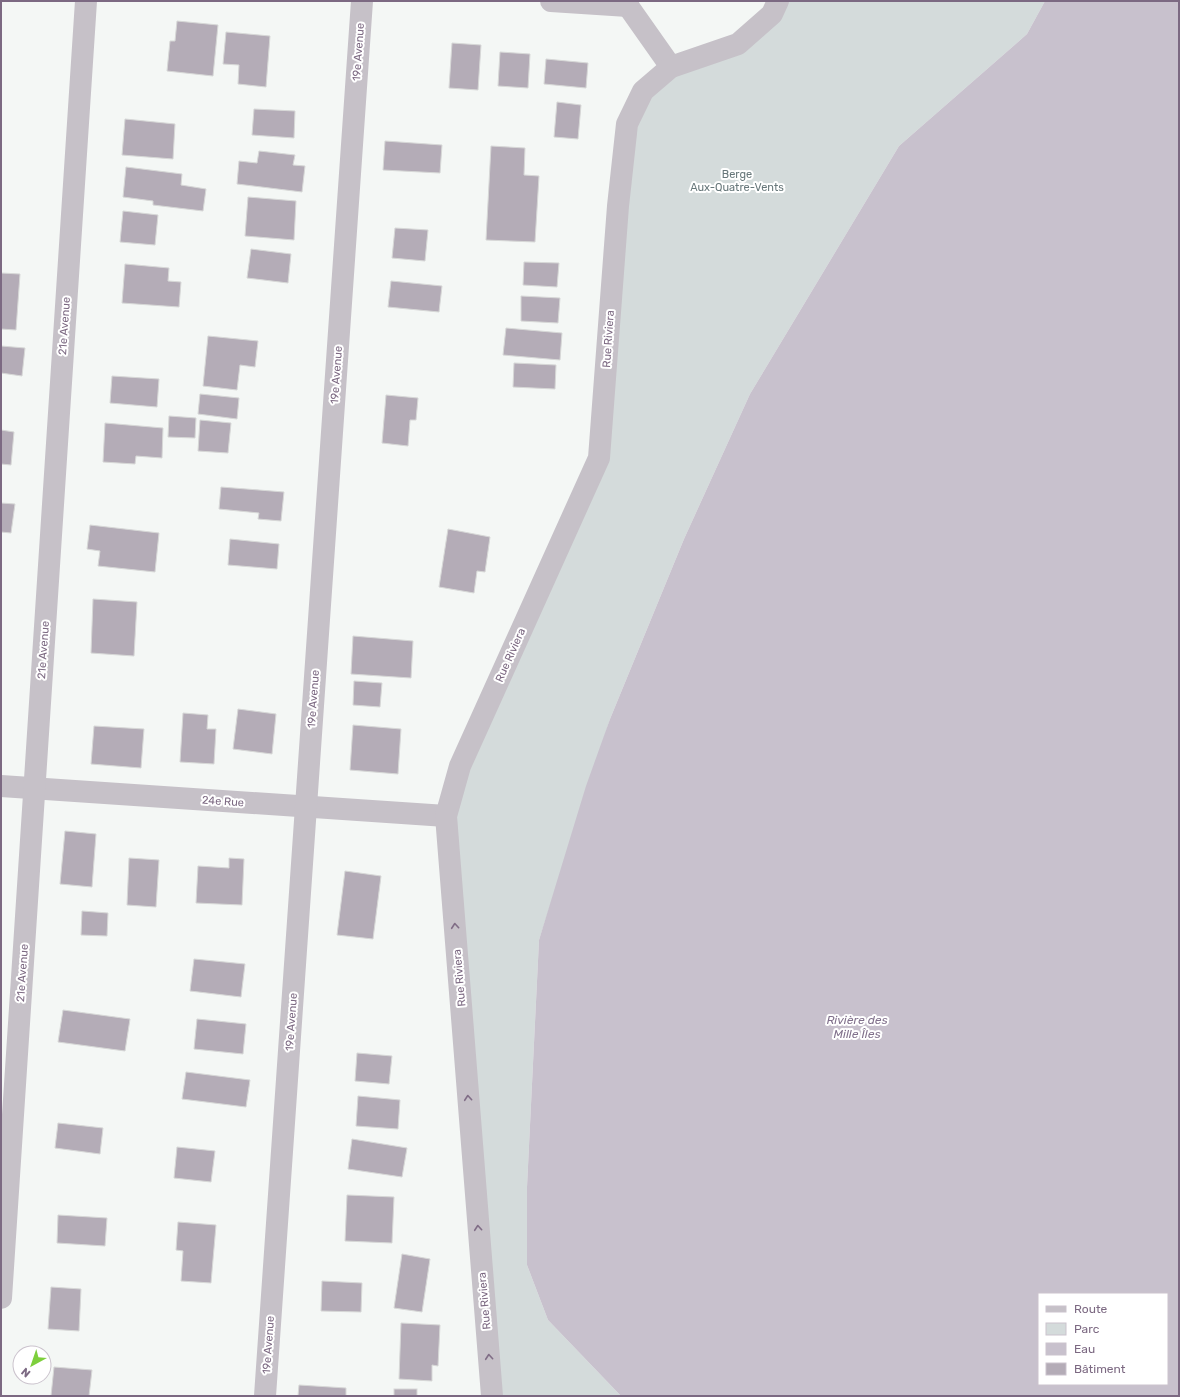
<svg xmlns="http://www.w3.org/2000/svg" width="1180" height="1397" viewBox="0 0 1180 1397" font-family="Rubik,sans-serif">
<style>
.green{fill:#d4dbdb}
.water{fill:#c8c1cd;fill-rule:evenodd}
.building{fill:#b4acb7;stroke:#d7d8d7}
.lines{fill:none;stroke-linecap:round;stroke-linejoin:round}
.minor{stroke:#c6c1c8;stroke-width:22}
.oneway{stroke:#806d86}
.labels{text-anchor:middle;stroke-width:4;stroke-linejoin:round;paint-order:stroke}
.street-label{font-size:11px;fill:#7c6982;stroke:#fff}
.park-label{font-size:11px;fill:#67777a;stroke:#fff}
.water-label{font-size:12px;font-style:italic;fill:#80708b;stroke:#fff}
</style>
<rect width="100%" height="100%" fill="#f4f7f5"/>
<polygon class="green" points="778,1 1045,1 1027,34 899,146 750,394 684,539 610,719 539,940 527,1187 527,1265 548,1320 621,1396 492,1396 447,811 589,476 619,119 680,70 738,44"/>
<path class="water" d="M1045 1H1179V1396H621L548 1320 527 1265V1187L539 940 586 786 610 719 684 539 750 394 899 146 1027 34ZM1039 1294H1167V1384H1039Z"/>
<g class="building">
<polygon points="177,21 218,25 213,76 167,71 170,41 175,41"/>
<polygon points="226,32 270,36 266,87 238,84 239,65 223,64"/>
<polygon points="452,43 481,45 478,90 449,88"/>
<polygon points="500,52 530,54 528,88 498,86"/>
<polygon points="546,59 588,63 586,88 544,84"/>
<polygon points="557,102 581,105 578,139 554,137"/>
<polygon points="254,109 295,111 294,138 252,135"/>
<polygon points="125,119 175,124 173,159 122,155"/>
<polygon points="385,141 442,145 440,173 383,170"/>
<polygon points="491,146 525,148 524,175 539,176 535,242 486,240"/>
<polygon points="259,151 295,155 293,165 305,166 302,192 237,184 239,161 257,163"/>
<polygon points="126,167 182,174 181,185 206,189 203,211 153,205 153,201 123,197"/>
<polygon points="248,197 296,201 294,240 245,236"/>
<polygon points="123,211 158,215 155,245 120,242"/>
<polygon points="395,228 428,230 425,261 392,258"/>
<polygon points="251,249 291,254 288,283 247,278"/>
<polygon points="524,262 559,263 557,287 523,285"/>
<polygon points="125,264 169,268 168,281 181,282 179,307 122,303"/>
<polygon points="1,273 20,274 16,330 1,329"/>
<polygon points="391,281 442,286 439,312 388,307"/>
<polygon points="521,296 560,298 558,323 521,321"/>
<polygon points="506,328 562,333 560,360 503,355"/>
<polygon points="208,336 258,341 255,367 240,365 237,390 203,386"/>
<polygon points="1,346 25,348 22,376 1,373"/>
<polygon points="514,363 556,365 555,389 513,387"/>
<polygon points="112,376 159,379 157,407 110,403"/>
<polygon points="200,394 239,398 237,419 198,414"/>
<polygon points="386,395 418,398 416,420 410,420 408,446 382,443"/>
<polygon points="169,416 196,418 195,438 168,437"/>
<polygon points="200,420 231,423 228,453 198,451"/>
<polygon points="105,423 163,428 162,458 136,456 135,464 103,462"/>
<polygon points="1,430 14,432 11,465 1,464"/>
<polygon points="221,487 284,492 281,521 258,519 259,513 219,509"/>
<polygon points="1,503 15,504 11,533 1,532"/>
<polygon points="90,525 159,533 155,572 98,566 100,551 87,549"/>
<polygon points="448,529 490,537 485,572 477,571 474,593 439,587"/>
<polygon points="230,539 279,544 277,569 228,565"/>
<polygon points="93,599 137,602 134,656 91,653"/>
<polygon points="353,636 413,641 411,678 351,674"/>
<polygon points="354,681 382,683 380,707 353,705"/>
<polygon points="238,709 276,714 272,754 233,749"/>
<polygon points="183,713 208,715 207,729 216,729 214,764 180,762"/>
<polygon points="353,725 401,729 398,774 350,770"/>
<polygon points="94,726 144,729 141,768 91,764"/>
<polygon points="65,831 96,834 92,887 60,884"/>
<polygon points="129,858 159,860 156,907 127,905"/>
<polygon points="229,858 244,859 242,905 196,903 198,866 229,868"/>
<polygon points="345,871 381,876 373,939 337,935"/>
<polygon points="82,911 108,913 107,936 81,935"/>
<polygon points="194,959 245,964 241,997 190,991"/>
<polygon points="63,1010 130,1019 125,1051 58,1042"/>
<polygon points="197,1019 246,1024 243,1054 194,1049"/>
<polygon points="357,1053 392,1056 389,1084 355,1081"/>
<polygon points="186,1072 250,1080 246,1107 182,1099"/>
<polygon points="358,1096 400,1100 398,1129 356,1126"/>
<polygon points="58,1123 103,1128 100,1154 55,1148"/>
<polygon points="352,1139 407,1148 402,1177 348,1169"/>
<polygon points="177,1147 215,1151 211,1182 174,1178"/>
<polygon points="347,1195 394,1197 392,1243 345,1241"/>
<polygon points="58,1215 107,1218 105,1246 57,1243"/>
<polygon points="178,1222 216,1225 211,1283 181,1281 183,1251 176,1250"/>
<polygon points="402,1254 430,1259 422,1312 394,1308"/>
<polygon points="322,1281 362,1283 361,1312 321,1311"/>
<polygon points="51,1287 81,1289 79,1331 48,1329"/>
<polygon points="401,1323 440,1325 438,1366 432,1365 432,1381 399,1379"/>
<polygon points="54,1367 92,1370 89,1396 51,1396"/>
<polygon points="299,1385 346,1388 346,1396 298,1396"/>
<rect x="394" y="1389" width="23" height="7"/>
</g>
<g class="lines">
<g class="minor">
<polyline points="551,1 628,6"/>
<polyline points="628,1 628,6 671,67"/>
<polyline points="1,786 446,816"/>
<polyline points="1,1298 86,1"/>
<polyline points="265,1396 362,1"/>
<polyline points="492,1396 446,816 460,766 599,458 618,206 627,124 643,91 671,67 738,44 772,14 778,1"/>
</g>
</g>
<defs><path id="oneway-chevron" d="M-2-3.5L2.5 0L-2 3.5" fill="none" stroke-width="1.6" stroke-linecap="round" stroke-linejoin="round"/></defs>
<g class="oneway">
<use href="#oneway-chevron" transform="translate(455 926) rotate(-95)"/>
<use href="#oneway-chevron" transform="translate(468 1098) rotate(-95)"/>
<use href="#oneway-chevron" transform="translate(478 1228) rotate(-95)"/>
<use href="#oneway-chevron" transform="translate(489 1357) rotate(-95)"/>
</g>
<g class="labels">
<g class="street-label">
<text transform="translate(358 52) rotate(-86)" y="4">19e Avenue</text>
<text transform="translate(64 326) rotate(-86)" y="4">21e Avenue</text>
<text transform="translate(608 339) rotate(-86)" y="4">Rue Riviera</text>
<text transform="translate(336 375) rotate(-86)" y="4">19e Avenue</text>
<text transform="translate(43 650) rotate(-86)" y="4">21e Avenue</text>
<text transform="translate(510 655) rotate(-66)" y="4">Rue Riviera</text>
<text transform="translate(313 699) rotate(-86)" y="4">19e Avenue</text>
<text transform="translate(223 801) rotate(4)" y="4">24e Rue</text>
<text transform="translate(22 973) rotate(-86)" y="4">21e Avenue</text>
<text transform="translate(459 978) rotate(-95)" y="4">Rue Riviera</text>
<text transform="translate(291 1022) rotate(-86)" y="4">19e Avenue</text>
<text transform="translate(484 1301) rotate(-95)" y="4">Rue Riviera</text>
<text transform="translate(268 1345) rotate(-86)" y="4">19e Avenue</text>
</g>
<g class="park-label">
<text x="737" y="178">Berge<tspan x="737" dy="13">Aux-Quatre-Vents</tspan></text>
</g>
<g class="water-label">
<text x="857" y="1024">Rivière des<tspan x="857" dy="14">Mille Îles</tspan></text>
</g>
</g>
<rect width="1180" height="1397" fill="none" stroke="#7c6982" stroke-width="4"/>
<rect x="1038" y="1293" width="130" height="92" fill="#ffffff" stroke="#cbc3cd"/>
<rect x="1046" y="1306" width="20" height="6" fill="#c6c1c8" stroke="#cbc3cd"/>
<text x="1074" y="1313" font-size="12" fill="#7c6982">Route</text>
<rect x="1046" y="1323" width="20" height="12" fill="#d4dbdb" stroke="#cbc3cd"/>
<text x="1074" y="1333" font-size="12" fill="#7c6982">Parc</text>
<rect x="1046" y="1343" width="20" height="12" fill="#c8c1cd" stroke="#cbc3cd"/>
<text x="1074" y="1353" font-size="12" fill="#7c6982">Eau</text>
<rect x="1046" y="1363" width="20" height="12" fill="#b4acb7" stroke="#cbc3cd"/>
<text x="1074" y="1373" font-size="12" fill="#7c6982">Bâtiment</text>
<g transform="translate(32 1365) rotate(220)"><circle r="19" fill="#ffffff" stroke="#cbc3cd"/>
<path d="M0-3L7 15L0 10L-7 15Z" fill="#7dcf3c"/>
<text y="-6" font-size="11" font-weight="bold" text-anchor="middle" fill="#7c6982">N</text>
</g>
</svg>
